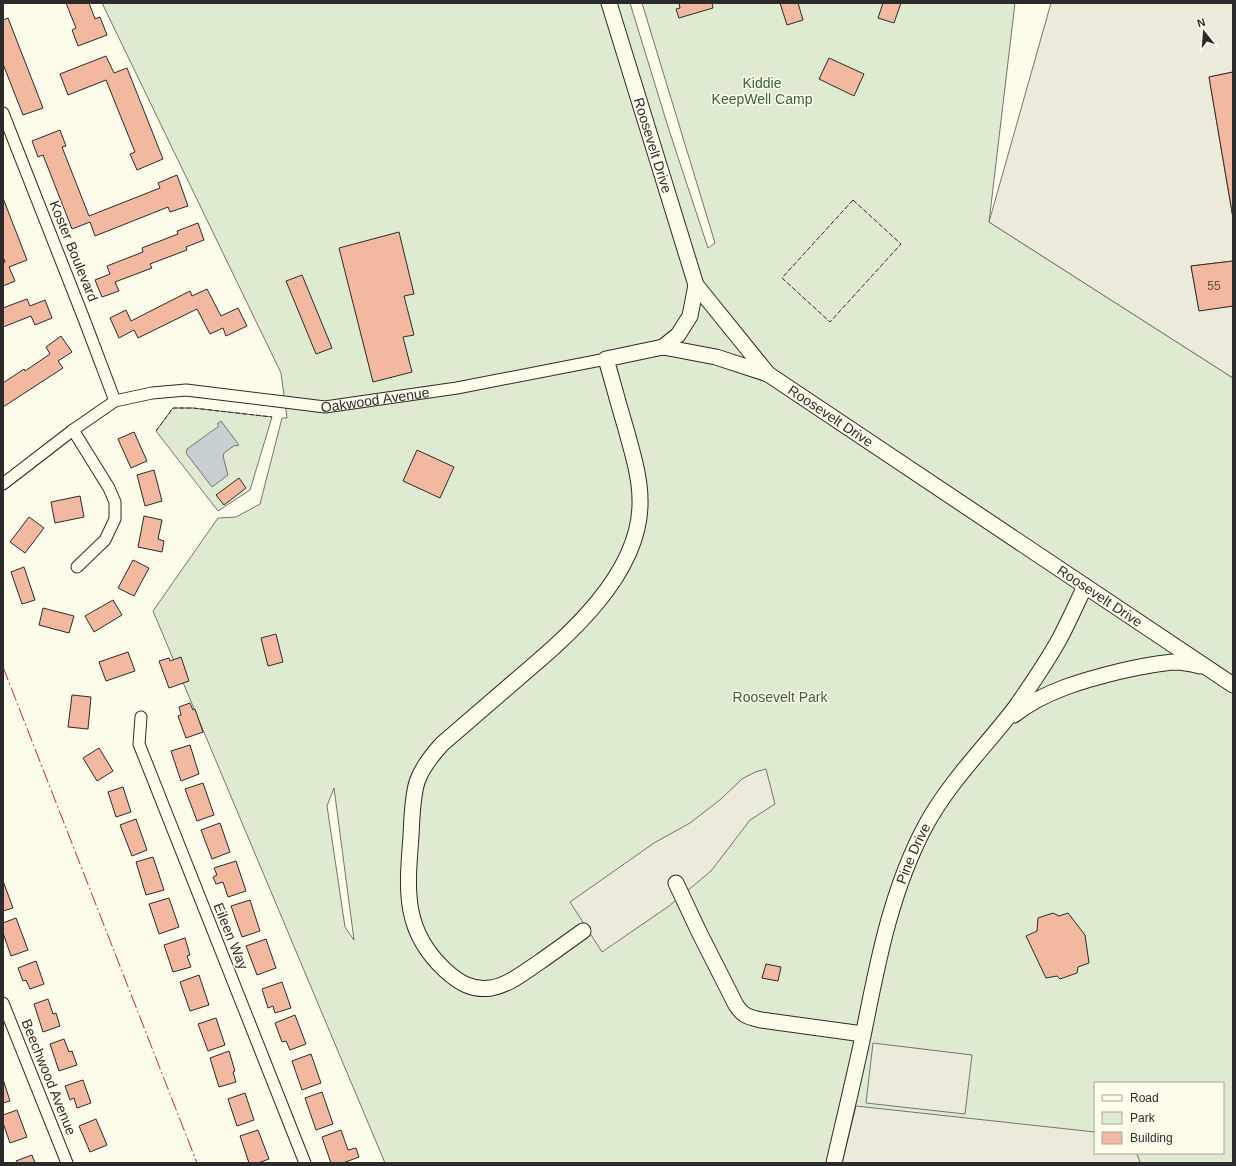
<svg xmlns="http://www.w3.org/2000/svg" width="1236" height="1166" viewBox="0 0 1236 1166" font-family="Helvetica,sans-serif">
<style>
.green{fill:#deebd1;stroke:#74746e;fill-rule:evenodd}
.parking{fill:#eceadb;stroke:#74746e}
.water{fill:#c7d0d0;stroke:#74746e}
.building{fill:#f2b8a0;stroke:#2b2b2b}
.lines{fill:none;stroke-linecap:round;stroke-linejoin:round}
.street-casing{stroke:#2b2b2b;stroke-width:13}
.secondary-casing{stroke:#2b2b2b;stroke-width:17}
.street{stroke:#fdfbea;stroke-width:11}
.secondary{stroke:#fdfbea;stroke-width:15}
.fence{stroke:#2b2b2b;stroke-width:1;stroke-dasharray:5 2;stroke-linecap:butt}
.power{stroke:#c62828;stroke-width:1;stroke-dasharray:14 3 2 3;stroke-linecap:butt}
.labels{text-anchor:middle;stroke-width:3;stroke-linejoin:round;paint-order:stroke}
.number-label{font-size:12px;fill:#5d4e48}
.park-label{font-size:14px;fill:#34623c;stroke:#fdfbea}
.street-label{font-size:14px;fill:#2b2b2b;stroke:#fdfbea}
</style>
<rect width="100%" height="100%" fill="#fdfbea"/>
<g class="green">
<path d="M102 3H630L669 130 708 248 715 243 642 3H1015L989 222 1233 378V1163H385L153 611 218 518 236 517 260 504 282 418H287L281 373ZM334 788 354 940 345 927 327 806ZM1095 1083H1223V1153H1095Z"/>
<polygon points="173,408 193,408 272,417 250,490 218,511 156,431"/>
</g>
<g class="parking">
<polygon points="1051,3 1233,3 1233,72 1209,77 1233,218 1233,261 1191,266 1199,310 1233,306 1233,378 989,222"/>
<polygon points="766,769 775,804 750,820 711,871 669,906 602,952 570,902 654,843 690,823 721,799 742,779 755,772"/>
<polygon points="873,1043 972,1055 965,1114 866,1103"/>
<polygon points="856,1106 1095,1132 1095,1153 1136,1153 1138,1156 1140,1163 842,1163"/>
</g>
<polygon class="water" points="221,421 239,445 236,446 235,445 224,453 223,456 228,475 212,487 186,453 187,449 219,426 217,424"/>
<g class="building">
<polygon points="66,3 89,3 95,19 100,17 107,35 78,46 72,30 76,28"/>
<polygon points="679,3 712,3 713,8 679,18 676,9 680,8"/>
<polygon points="780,3 798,3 803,20 787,25"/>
<polygon points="883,3 901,3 894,23 878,18"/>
<polygon points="8,18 43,108 23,115 3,64 3,20"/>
<polygon points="106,56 114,73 127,68 163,159 137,170 130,154 135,152 106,80 68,95 60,74"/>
<polygon points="829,58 864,74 854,96 819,79"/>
<polygon points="1233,72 1233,218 1209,77"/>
<polygon points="60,130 66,146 62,147 89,216 160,188 158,183 177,175 188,206 170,212 168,207 95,236 90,222 72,229 43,155 38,157 32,141"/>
<polygon points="3,198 27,260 9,267 15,281 3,286 3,263 5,262 3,257"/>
<polygon points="198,223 204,240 186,247 187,250 150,264 152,268 115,282 119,291 102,297 95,280 110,274 107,266 143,252 142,248 178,234 177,231"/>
<polygon points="399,232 414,294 404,296 414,335 403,337 412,372 373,382 339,248"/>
<polygon points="1233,261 1233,306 1199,311 1191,266"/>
<polygon points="302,275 332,348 316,354 286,281"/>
<polygon points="207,289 221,316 238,308 247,326 226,336 223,328 210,334 197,309 138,338 134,330 119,338 110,318 126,310 131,321 190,291 192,296"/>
<polygon points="27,299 30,306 45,300 52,318 35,325 31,316 3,327 3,308"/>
<polygon points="61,336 72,352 58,361 63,368 3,407 3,383 24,369 25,371 50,354 46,347"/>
<polygon points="134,432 147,461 131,468 118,439"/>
<polygon points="417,450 454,467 440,498 403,481"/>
<polygon points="154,470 162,501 145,506 137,475"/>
<polygon points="239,478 246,488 224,505 216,495"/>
<polygon points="80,496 84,517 55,523 51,502"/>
<polygon points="144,516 162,520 158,539 164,541 162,552 138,547"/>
<polygon points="29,517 44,528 25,553 10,542"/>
<polygon points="133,560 149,568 134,596 118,588"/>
<polygon points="24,567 35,600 22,604 11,572"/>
<polygon points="113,600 122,615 94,632 85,616"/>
<polygon points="43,608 74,616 69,633 39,625"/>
<polygon points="276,634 283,662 268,666 261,638"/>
<polygon points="128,652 135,671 106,681 99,662"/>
<polygon points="181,657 189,681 169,688 159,661 169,658 170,661"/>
<polygon points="72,695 91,697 88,729 68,727"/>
<polygon points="190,703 193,710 195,709 203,732 186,738 178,716 181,715 179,707"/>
<polygon points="190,745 199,774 181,781 171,751"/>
<polygon points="99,748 113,771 97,781 83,758"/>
<polygon points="203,783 214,815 197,821 185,789"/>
<polygon points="123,787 131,812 116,817 108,792"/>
<polygon points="136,819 147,850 132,856 120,825"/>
<polygon points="220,823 230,852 212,859 201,830"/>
<polygon points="153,857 164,890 146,895 136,862"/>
<polygon points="236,861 246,891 228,897 223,882 216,884 213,877 217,875 214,868"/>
<polygon points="3,881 13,908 3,911"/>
<polygon points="169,898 179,927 159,934 149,904"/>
<polygon points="250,900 260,931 242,937 231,906"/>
<polygon points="1053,913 1059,916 1068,913 1085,935 1089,963 1078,967 1077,973 1060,979 1057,976 1046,978 1026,936 1037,931 1038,918"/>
<polygon points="16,918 28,950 11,956 3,933 3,923"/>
<polygon points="185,938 190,955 187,956 191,967 173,972 164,945"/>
<polygon points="266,939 276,968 257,975 246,946"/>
<polygon points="36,961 44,984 30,989 26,980 23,981 18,968"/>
<polygon points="766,964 781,967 778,981 762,978"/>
<polygon points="199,975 209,1005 190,1011 180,982"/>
<polygon points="282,982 291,1008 275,1013 273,1006 268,1008 262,989"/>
<polygon points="48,999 53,1014 56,1013 60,1026 43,1032 34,1004"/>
<polygon points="295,1015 306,1044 290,1050 286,1041 282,1042 275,1023"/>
<polygon points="216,1018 225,1045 208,1051 198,1024"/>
<polygon points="64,1039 69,1052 72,1051 77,1065 59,1071 50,1044"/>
<polygon points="229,1051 235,1071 233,1072 236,1082 219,1087 210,1058"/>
<polygon points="311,1054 321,1083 302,1090 292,1061"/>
<polygon points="3,1079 10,1101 3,1103"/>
<polygon points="83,1080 91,1103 77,1108 74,1098 70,1100 65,1086"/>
<polygon points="322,1092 333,1124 316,1130 305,1098"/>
<polygon points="245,1093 254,1120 237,1126 228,1099"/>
<polygon points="17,1110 27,1137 10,1143 3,1123 3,1115"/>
<polygon points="96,1119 107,1145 90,1152 79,1126"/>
<polygon points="258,1130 269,1159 258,1163 249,1163 240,1136"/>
<polygon points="341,1130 348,1150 356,1148 359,1157 343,1163 331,1163 322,1137"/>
<polygon points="32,1155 35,1163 17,1163 16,1161"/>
</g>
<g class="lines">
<g class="street-casing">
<g id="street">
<polyline points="3,113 84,319 115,401"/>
<polyline points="73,430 109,488 115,502 115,519 105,540 77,567"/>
<path id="s1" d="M3 484 73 430 115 401 152 393 186 390 325 407 457 388 606 359"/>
<polyline points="141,717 139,744 305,1163"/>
<polyline points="3,1003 67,1163"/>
</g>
</g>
<g class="secondary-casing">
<g id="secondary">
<path id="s2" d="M609 3 696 285 768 374 1233 685"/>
<polyline points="663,347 678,335 690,316 696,285"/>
<path d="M1014 715C1044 691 1084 680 1121 671 1139 667 1157 663 1175 662 1184 662 1192 664 1200 666"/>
<path d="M676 883 699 932 736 1005C743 1016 748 1017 761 1020L863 1034"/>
<path d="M583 931C569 941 555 951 541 961 526 971 509 985 491 988 472 991 458 982 445 970 402 930 407 889 411 836 412 818 412 799 417 782 422 767 432 755 442 744 466 723 491 702 515 681 567 637 642 574 640 500 640 476 632 452 626 429 619 406 613 383 606 359L663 347 716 357 768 374"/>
<path id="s3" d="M834 1163C844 1119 855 1075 864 1031 878 960 892 887 927 823 951 780 986 746 1015 708 1031 685 1047 662 1060 638 1069 621 1077 603 1085 586"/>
</g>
</g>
<use href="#street" class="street"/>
<use href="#secondary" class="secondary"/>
<g class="fence">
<polygon points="853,200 901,244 830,322 782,278"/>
<polyline points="156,431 173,408 193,408 272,417"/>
</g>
<polyline class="power" points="3,667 197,1163"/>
</g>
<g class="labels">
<g class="number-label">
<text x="1214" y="290">55</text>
</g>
<g class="park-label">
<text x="762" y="88">Kiddie<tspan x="762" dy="16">KeepWell Camp</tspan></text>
<text x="780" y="702">Roosevelt Park</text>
</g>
<g class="street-label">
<text dy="5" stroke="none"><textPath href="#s2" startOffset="149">Roosevelt Drive</textPath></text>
<text transform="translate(74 251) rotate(68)" y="5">Koster Boulevard</text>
<text dy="5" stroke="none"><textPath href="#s1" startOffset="402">Oakwood Avenue</textPath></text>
<text dy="5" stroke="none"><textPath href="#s2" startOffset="485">Roosevelt Drive</textPath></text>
<text dy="5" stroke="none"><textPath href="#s2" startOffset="809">Roosevelt Drive</textPath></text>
<text dy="5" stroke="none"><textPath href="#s3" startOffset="320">Pine Drive</textPath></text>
<text transform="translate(231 936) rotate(68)" y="5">Eileen Way</text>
<text transform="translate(49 1077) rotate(68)" y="5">Beechwood Avenue</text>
</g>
</g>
<rect width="1236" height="1166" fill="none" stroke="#2b2b2b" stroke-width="8"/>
<rect x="1094" y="1082" width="130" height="72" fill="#fdfbea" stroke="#a9a89e"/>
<rect x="1102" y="1095" width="20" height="6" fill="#fdfbea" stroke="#a9a89e"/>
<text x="1130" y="1102" font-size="12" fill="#2b2b2b">Road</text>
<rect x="1102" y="1112" width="20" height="12" fill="#deebd1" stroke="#a9a89e"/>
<text x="1130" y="1122" font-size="12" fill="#2b2b2b">Park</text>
<rect x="1102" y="1132" width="20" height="12" fill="#f2b8a0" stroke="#a9a89e"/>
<text x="1130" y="1142" font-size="12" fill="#2b2b2b">Building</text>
<g transform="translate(1204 32) rotate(343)" stroke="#fdfbea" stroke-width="3" paint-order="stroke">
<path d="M0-3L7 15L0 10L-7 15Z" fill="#2b2b2b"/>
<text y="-6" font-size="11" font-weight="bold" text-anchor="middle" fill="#2b2b2b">N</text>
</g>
</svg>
